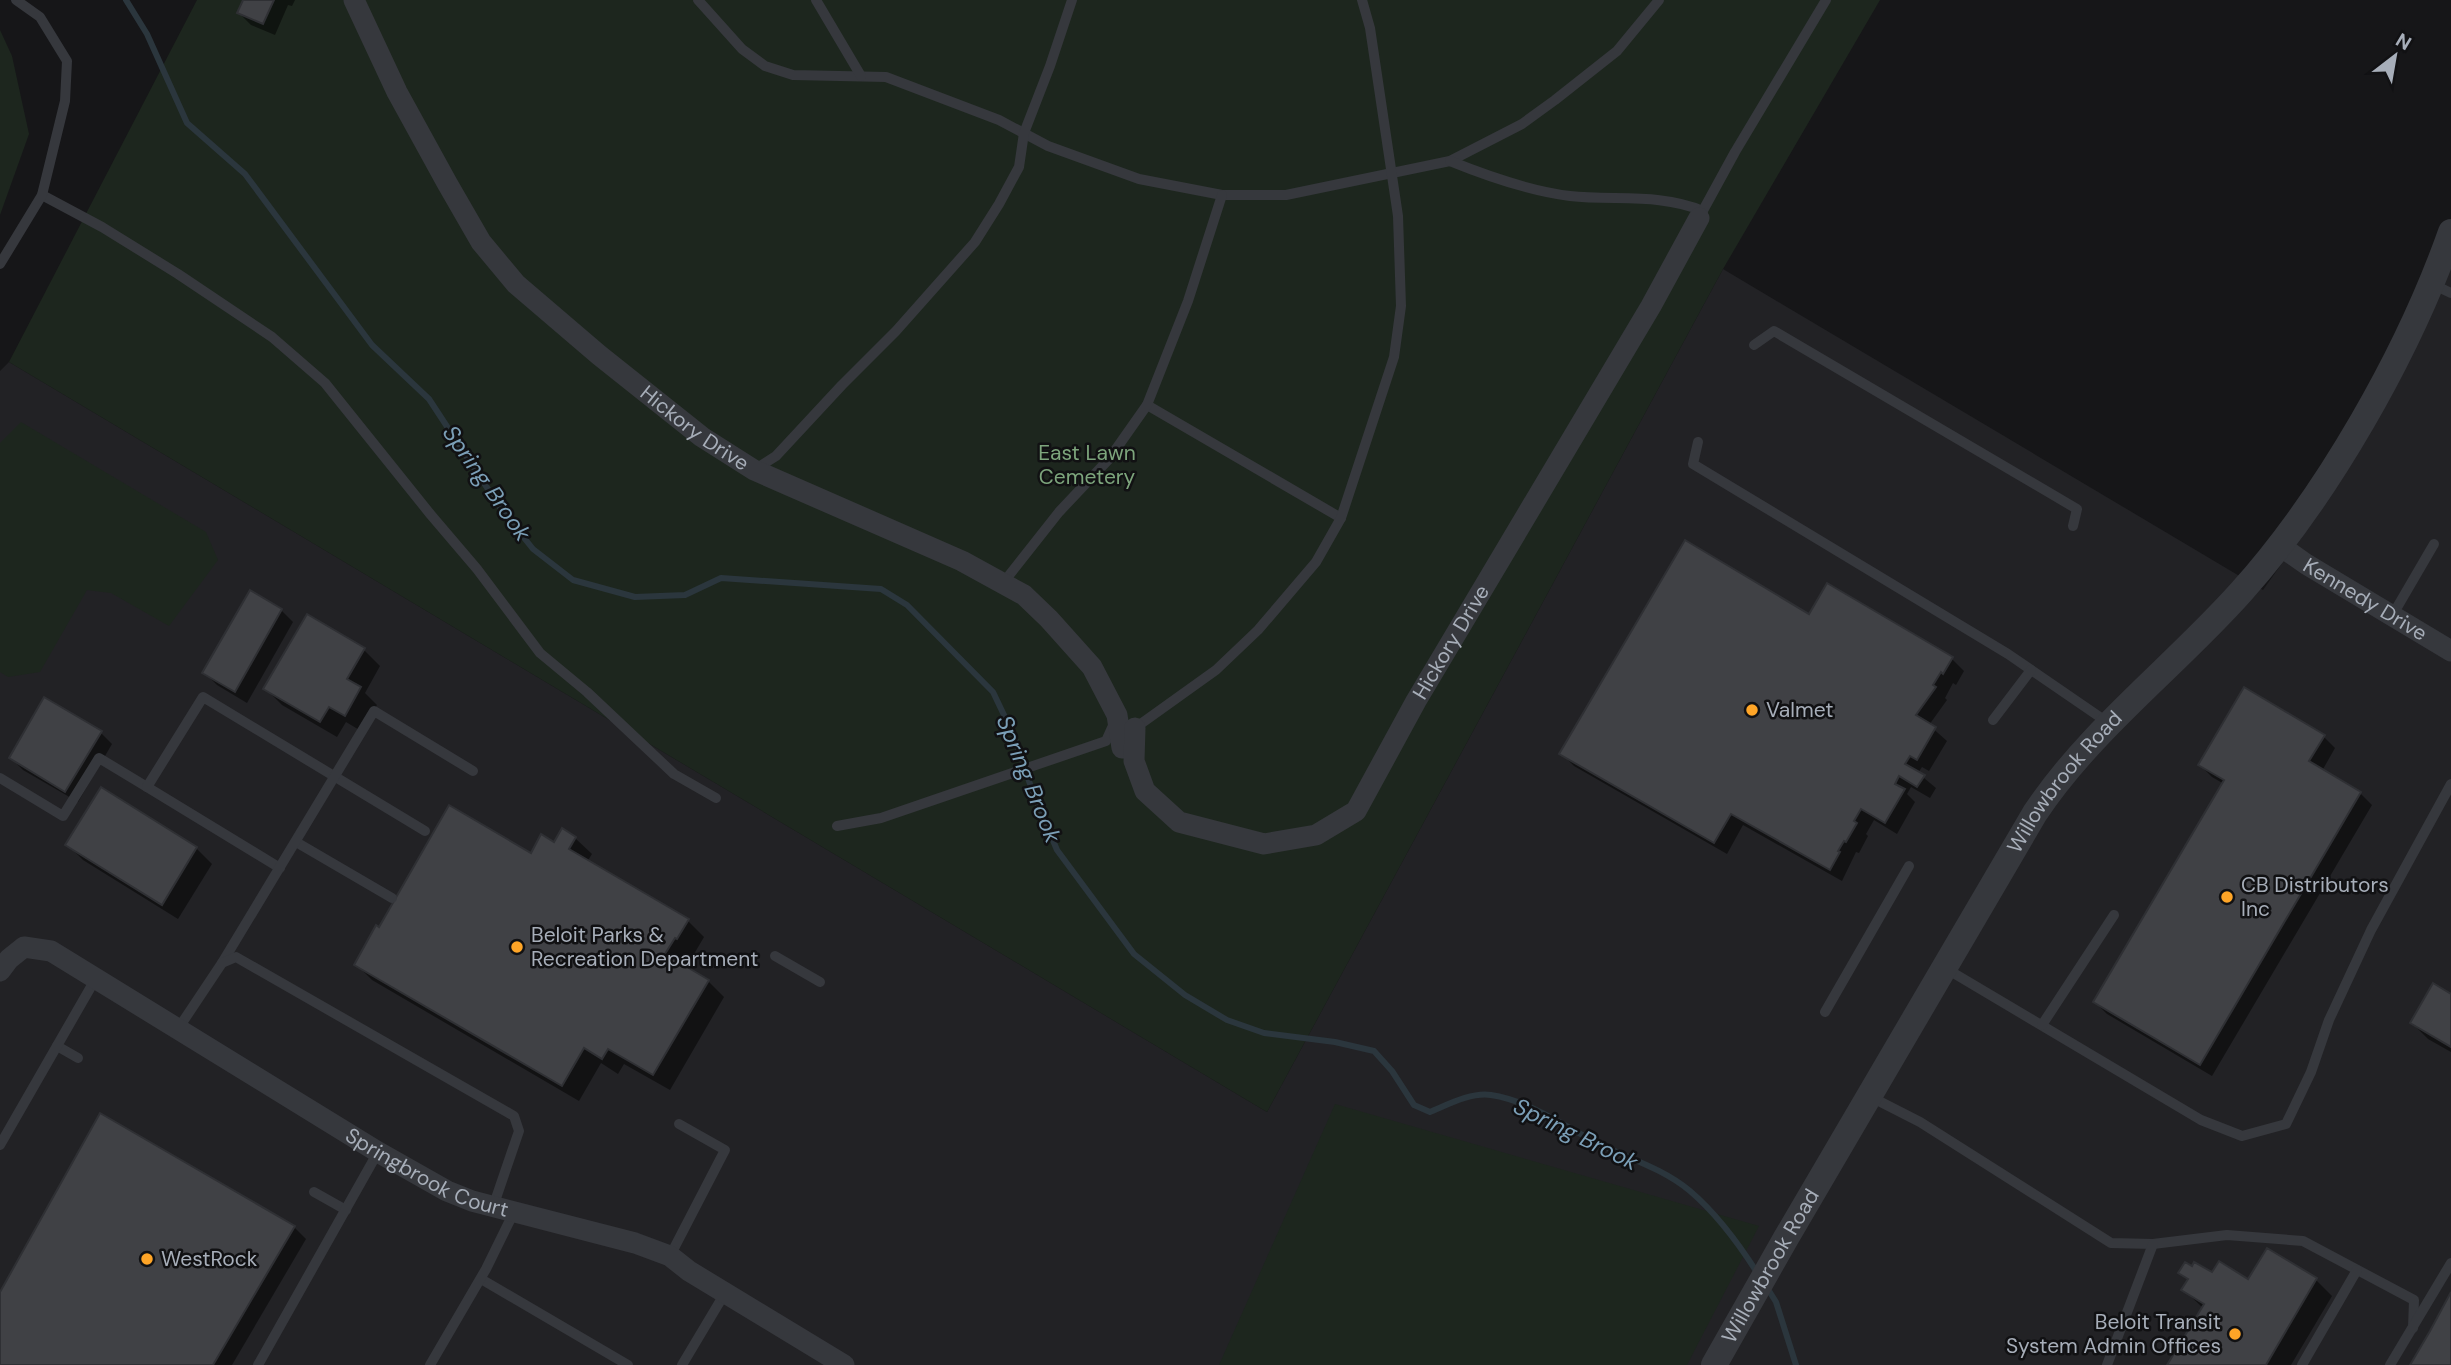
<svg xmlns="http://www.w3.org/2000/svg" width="2451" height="1365" viewBox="0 0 2451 1365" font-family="'DM Sans',sans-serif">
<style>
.built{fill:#222225}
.green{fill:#1d261e}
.shadow{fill:#0007}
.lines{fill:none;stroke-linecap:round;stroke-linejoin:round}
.stream{stroke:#2b363d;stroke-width:6}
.building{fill:#404145;stroke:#2f3034;stroke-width:2}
.service{stroke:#36383d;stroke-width:10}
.minor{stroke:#36383d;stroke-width:21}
.tertiary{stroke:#36383d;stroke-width:26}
.poi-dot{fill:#ffa527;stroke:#111113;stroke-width:2.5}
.labels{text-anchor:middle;stroke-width:5;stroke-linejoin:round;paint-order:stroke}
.street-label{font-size:21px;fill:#a7aeb9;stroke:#111113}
.park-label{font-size:21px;fill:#7da57c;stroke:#111113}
.poi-label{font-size:21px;fill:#a7aeb9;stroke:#111113;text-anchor:start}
.water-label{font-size:23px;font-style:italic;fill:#7b9fb7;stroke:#111113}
</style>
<rect width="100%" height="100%" fill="#161618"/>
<polygon class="built" points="2451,264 2451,1365 0,1365 0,371 9,362 1267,1112 1723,269 2263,590 2337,486"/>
<g class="green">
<polygon points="197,0 1880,0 1723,269 1267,1112 9,362"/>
<polygon points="0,30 12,56 29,134 0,215"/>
<polygon points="21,422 206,532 218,560 169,626 111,593 87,590 40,672 8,677 0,672 0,443"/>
<polygon points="1335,1104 1710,1212 1759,1226 1687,1365 1219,1365"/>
</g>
<g class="shadow">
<polygon points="245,0 295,0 292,6 288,5 275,35 251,25 239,13"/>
<polygon points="281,610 293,622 247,703 217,685 205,673"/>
<polygon points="1810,616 1952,659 1964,671 1956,685 1953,683 1945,698 1947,700 1929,725 1947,741 1929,771 1922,767 1918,773 1936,788 1930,798 1911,787 1907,794 1915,802 1897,834 1874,820 1866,834 1868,836 1859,853 1856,852 1842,881 1743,825 1727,854 1574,766 1562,754"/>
<polygon points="307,617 364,650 380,666 365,693 377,705 361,731 346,722 337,737 282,705 265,688"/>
<polygon points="100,732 112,744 78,802 23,770 11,758"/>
<polygon points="2323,736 2335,748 2322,771 2360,793 2372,805 2212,1076 2107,1014 2095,1002 2224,784 2212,777 2200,765"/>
<polygon points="575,838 592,854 587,862 688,921 704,937 694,954 691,953 683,967 708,981 724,997 670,1090 624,1064 618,1074 601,1063 579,1101 372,980 356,964 379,929 554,844"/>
<polygon points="67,844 196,848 212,864 178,919 83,860"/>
<polygon points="2451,996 2451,1052 2428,1039 2412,1023"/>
<polygon points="294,1227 306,1239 232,1365 0,1365 0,1295"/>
<polygon points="2267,1250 2316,1280 2332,1296 2291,1365 2169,1365 2203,1308 2184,1290 2189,1281 2181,1273 2249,1281"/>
</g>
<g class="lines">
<g class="stream">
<path d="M126 0 147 34 187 123 245 174 372 345 429 399 501 509 533 549 573 580 635 597 685 595 721 578 881 589 907 605 993 692 1014 736 1032 790 1057 850 1134 954 1185 995 1227 1020 1264 1033 1335 1042 1374 1051 1392 1071 1414 1105 1430 1112C1447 1105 1471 1092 1491 1095 1530 1101 1564 1126 1599 1144 1628 1158 1664 1169 1690 1191 1717 1214 1739 1244 1758 1274"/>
<polyline points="1766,1286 1776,1302 1796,1365"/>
</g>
</g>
<g class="building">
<polygon points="243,0 274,0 263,24 237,13"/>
<polygon points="1685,540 1809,614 1827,583 1953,657 1943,674 1941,672 1933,685 1936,687 1916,715 1936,727 1917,760 1910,756 1905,764 1925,775 1917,787 1899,776 1895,784 1905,789 1885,823 1861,809 1854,821 1857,823 1846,842 1844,841 1838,851 1840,852 1830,870 1731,814 1714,843 1559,754"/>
<polygon points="250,590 282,609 235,692 202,673"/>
<polygon points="307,614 365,648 347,679 361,687 345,716 329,707 320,722 263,689"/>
<polygon points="2244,687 2325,735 2309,761 2361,792 2200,1065 2093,1002 2224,780 2198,765"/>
<polygon points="44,697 102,731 65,792 9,758"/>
<polygon points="101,787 197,847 162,905 65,845"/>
<polygon points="449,805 531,853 541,834 554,842 562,828 576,837 569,849 689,919 677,939 675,938 665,954 709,980 653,1075 608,1049 602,1059 584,1048 562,1086 354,965 376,925 379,927"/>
<polygon points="2433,983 2451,994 2451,1047 2410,1023"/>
<polygon points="100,1113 295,1226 213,1365 0,1365 0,1292"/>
<polygon points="2267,1248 2317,1278 2266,1365 2167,1365 2204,1304 2181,1290 2188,1279 2178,1273 2185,1262 2192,1266 2194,1262 2212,1272 2219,1261 2248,1279"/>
<polygon points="2451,1292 2451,1365 2410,1365 2430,1331"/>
</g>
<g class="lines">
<g class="service">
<polyline points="698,0 742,49 765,66 793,75 886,77 999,120 1048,146 1139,179 1222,195 1286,195 1450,161 1522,124 1555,100 1617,51 1659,0"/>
<polyline points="816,0 861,76"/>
<path d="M1450 161C1487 176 1530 191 1570 196 1615 201 1660 193 1703 211"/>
<polyline points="42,195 102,227 178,274 272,337 325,383 431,515 477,569 540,653 587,692 674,774 716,798"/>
<polyline points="1700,216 1735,152 1826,0"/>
<polyline points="0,264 42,195 65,101 67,61 40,17 16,0"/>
<polyline points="2432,284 2451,293"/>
<polyline points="1754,345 1774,331 2077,509 2073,526"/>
<polyline points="1147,405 1341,518"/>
<polyline points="1698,442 1693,464 2008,654 2110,724"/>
<polyline points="754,470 776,456 842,385 896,331 975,242 999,204 1019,167 1024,133 1050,66 1072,0"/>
<polyline points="1003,583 1059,512 1109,459 1147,405 1188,301 1222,195"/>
<polyline points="2392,616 2434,544"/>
<polyline points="1993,720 2031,670"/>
<polyline points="1135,728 1216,670 1258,630 1316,562 1341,518 1394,357 1401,306 1398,216 1370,28 1362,0"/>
<polyline points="0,778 63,816 99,758 147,787"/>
<polyline points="837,826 881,818 1106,741 1115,721"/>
<polyline points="296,842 392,898"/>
<polyline points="280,868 147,787 203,697 425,831"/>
<polyline points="775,956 820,982"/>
<polyline points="222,963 374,711 473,771"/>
<polyline points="1945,968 2201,1120 2242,1136 2286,1124 2311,1072 2329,1020 2371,930 2451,784"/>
<polyline points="1825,1012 1909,866"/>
<polyline points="2042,1025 2114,915"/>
<polyline points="178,1029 222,963 236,957 514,1116 519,1131 493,1207"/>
<polyline points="57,1046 78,1058"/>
<polyline points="1869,1096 1920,1122 2111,1243 2153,1244 2227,1235 2303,1241 2414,1300 2413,1328"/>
<polyline points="0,1145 96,978"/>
<polyline points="314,1192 346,1210"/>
<polyline points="670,1256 725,1150 679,1124"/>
<polyline points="481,1279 628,1365"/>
<polyline points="258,1365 378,1152"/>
<polyline points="430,1365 486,1269 514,1212"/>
<polyline points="682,1365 725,1293"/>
<polyline points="2107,1365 2153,1244"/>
<polyline points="2302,1365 2357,1270"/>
<polyline points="2390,1365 2451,1263"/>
</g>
<g class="minor">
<path id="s1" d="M354 0 397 92 447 183 481 242 516 284 599 355 702 437 754 470 962 561 1024 595 1049 619 1092 667 1117 715 1122 748"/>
<path id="s2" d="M2279 545 2306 564 2451 651"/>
<path id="s3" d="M1135 728 1134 761 1145 791 1179 822 1264 844 1316 835 1356 811 1416 701 1651 306 1699 218"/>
<path id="s4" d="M0 971 9 959 24 947 51 951 378 1152 447 1191 472 1201 635 1243 670 1256 689 1271 844 1365"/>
</g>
<path class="tertiary" id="s5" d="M1714 1365 1786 1238 2035 813C2091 729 2174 667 2241 592 2327 496 2408 354 2451 232"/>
</g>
<g class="poi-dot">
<circle cx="1752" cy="710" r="7"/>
<circle cx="2227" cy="897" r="7"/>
<circle cx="517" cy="947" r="7"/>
<circle cx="147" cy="1259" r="7"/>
<circle cx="2235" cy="1334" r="7"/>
</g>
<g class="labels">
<g class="street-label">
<text dy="7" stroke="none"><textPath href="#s1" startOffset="558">Hickory Drive</textPath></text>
<text dy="7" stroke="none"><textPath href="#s2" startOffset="102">Kennedy Drive</textPath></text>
<text dy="7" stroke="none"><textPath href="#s3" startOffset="492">Hickory Drive</textPath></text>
<text dy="7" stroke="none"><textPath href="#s5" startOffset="681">Willowbrook Road</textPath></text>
<text dy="7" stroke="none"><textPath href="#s4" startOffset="499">Springbrook Court</textPath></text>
<text dy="7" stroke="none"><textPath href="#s5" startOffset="114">Willowbrook Road</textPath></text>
</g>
<g class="park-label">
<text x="1087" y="460">East Lawn<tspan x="1087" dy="24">Cemetery</tspan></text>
</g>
<g class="poi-label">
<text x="1766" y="717">Valmet</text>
<text x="2241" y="892">CB Distributors<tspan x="2241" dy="24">Inc</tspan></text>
<text x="531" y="942">Beloit Parks &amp;<tspan x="531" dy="24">Recreation Department</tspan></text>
<text x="161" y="1266">WestRock</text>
<text x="2221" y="1329" text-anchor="end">Beloit Transit<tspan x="2221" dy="24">System Admin Offices</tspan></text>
</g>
<g class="water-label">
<text transform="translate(487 483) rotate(55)" y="8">Spring Brook</text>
<text transform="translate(1029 779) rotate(68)" y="8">Spring Brook</text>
<text transform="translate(1576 1134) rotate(26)" y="8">Spring Brook</text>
</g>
</g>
<g transform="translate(2395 56) rotate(31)" stroke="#111113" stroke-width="5" paint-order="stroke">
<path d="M0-5L12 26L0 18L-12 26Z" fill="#a7aeb9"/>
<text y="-10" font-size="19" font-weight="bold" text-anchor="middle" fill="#a7aeb9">N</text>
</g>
</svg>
